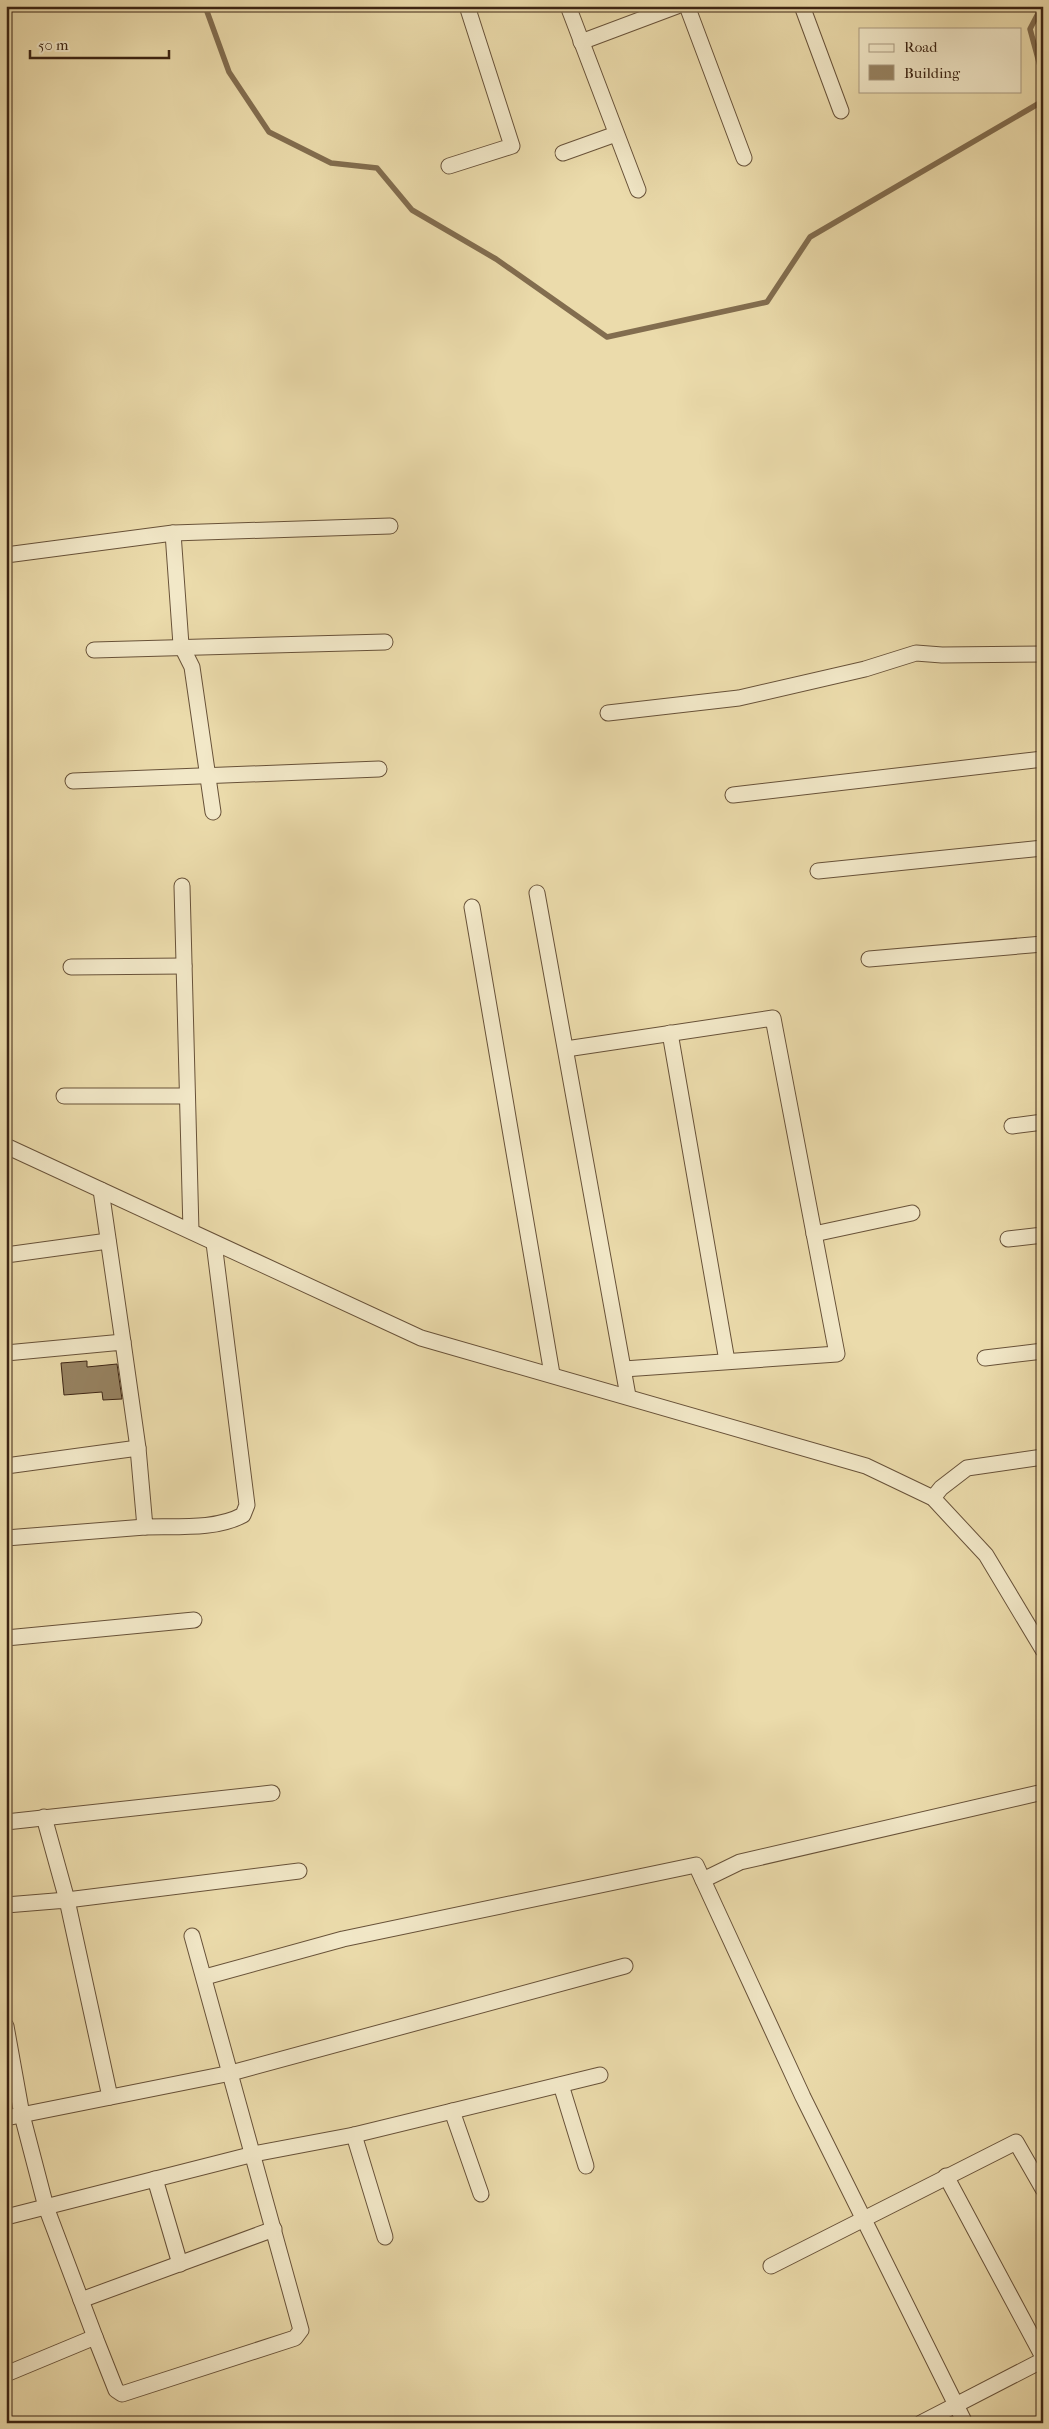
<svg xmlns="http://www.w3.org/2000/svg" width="1049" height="2429" viewBox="0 0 1049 2429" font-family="'IM FELL French Canon',serif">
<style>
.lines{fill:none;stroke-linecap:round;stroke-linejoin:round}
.stream{stroke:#826d4f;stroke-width:5.5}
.building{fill:#978362;stroke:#3c2413}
.street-casing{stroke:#685239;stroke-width:17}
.street{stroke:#f2e8c8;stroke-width:15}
</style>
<rect width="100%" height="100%" fill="#ebdbab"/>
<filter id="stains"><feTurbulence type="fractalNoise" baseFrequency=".004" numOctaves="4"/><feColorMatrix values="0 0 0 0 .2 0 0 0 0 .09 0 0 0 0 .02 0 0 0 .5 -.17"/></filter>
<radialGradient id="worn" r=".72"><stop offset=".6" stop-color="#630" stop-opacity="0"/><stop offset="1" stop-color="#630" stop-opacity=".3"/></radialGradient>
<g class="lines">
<g class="stream">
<polyline points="205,6 229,72 269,132 331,163 377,168 412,210 496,259 607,337 767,302 810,237 1043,101"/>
<polyline points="1042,6 1030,29 1043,77"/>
</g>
</g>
<polygon class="building" points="87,1361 87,1367 117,1364 122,1399 103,1400 102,1392 64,1395 61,1363"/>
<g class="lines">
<g class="street-casing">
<g id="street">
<polyline points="568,6 638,190"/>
<polyline points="687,6 744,158"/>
<polyline points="802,6 841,111"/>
<polyline points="581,42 677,6"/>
<polyline points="563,153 616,134"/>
<polyline points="449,166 512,146 467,6"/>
<polyline points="173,533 181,645 192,667 213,812"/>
<polyline points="6,555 173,533 390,526"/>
<polyline points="94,650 385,642"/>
<polyline points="608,713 739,698 865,669 916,653 942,655 1043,654"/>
<polyline points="73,781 379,769"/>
<polyline points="733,795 1043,759"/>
<polyline points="818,871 1043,848"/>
<polyline points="182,886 191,1231"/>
<polyline points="537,893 628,1396"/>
<polyline points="472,907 552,1374"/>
<polyline points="869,959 1043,944"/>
<polyline points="71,967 184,966"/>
<polyline points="670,1033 727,1361"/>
<polyline points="566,1049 773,1018 837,1354 624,1369"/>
<polyline points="64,1096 187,1096"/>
<polyline points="1012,1126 1043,1122"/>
<polyline points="6,1146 421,1338 866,1466 933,1498 986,1555 1043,1650"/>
<polyline points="101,1190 123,1342"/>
<polyline points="814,1234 912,1213"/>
<polyline points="1008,1239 1043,1235"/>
<polyline points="6,1255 108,1241"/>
<path d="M6 1353 123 1342 138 1448 145 1527C176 1526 216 1530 243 1515L247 1505 214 1243"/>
<polyline points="985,1358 1043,1351"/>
<polyline points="6,1466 138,1448"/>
<polyline points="933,1498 941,1488 967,1468 1043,1457"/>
<polyline points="6,1538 145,1527"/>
<polyline points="6,1638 194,1620"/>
<polyline points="44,1817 67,1900 299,1871"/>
<polyline points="6,1822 272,1793"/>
<polyline points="703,1880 740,1862 1043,1792"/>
<polyline points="6,1905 67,1900 110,2097"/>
<polyline points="205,1977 343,1939 696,1865 803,2097 965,2423"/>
<polyline points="6,2026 22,2115 46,2207 95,2337"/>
<polyline points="561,2085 586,2166"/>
<polyline points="452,2111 481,2194"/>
<polyline points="6,2118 231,2073 625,1966"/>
<polyline points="354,2135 385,2237"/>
<polyline points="946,2176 1043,2357"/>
<polyline points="155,2179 180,2264"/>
<polyline points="6,2217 254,2154 354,2135 600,2075"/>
<polyline points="771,2266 1016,2142 1043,2189"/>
<polyline points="81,2300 274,2229"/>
<polyline points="6,2374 95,2337 116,2390 122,2394 295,2338 301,2330 192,1936"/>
<polyline points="921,2423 1043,2360"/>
</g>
</g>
<use href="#street" class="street"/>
</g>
<rect width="1049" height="2429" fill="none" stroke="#ebdbab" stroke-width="25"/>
<rect x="8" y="8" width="1034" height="2414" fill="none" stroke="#3c2413" stroke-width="2.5"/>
<rect x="12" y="12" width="1024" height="2404" fill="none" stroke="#3c2413"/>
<rect x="859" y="28" width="162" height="65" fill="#f2e8c8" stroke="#a99a80"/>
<rect x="869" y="44" width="25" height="8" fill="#f2e8c8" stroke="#a99a80"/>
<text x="904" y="52" font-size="15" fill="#3c2413">Road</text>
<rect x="869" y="65" width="25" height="15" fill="#978362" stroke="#a99a80"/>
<text x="904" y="78" font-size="15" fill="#3c2413">Building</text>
<path d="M30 50v8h139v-8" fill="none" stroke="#3c2413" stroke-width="2.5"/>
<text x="38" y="50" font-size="15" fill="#3c2413" stroke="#f2e8c8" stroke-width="4" paint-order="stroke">50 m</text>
<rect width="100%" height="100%" filter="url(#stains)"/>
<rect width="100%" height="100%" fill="url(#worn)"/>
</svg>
